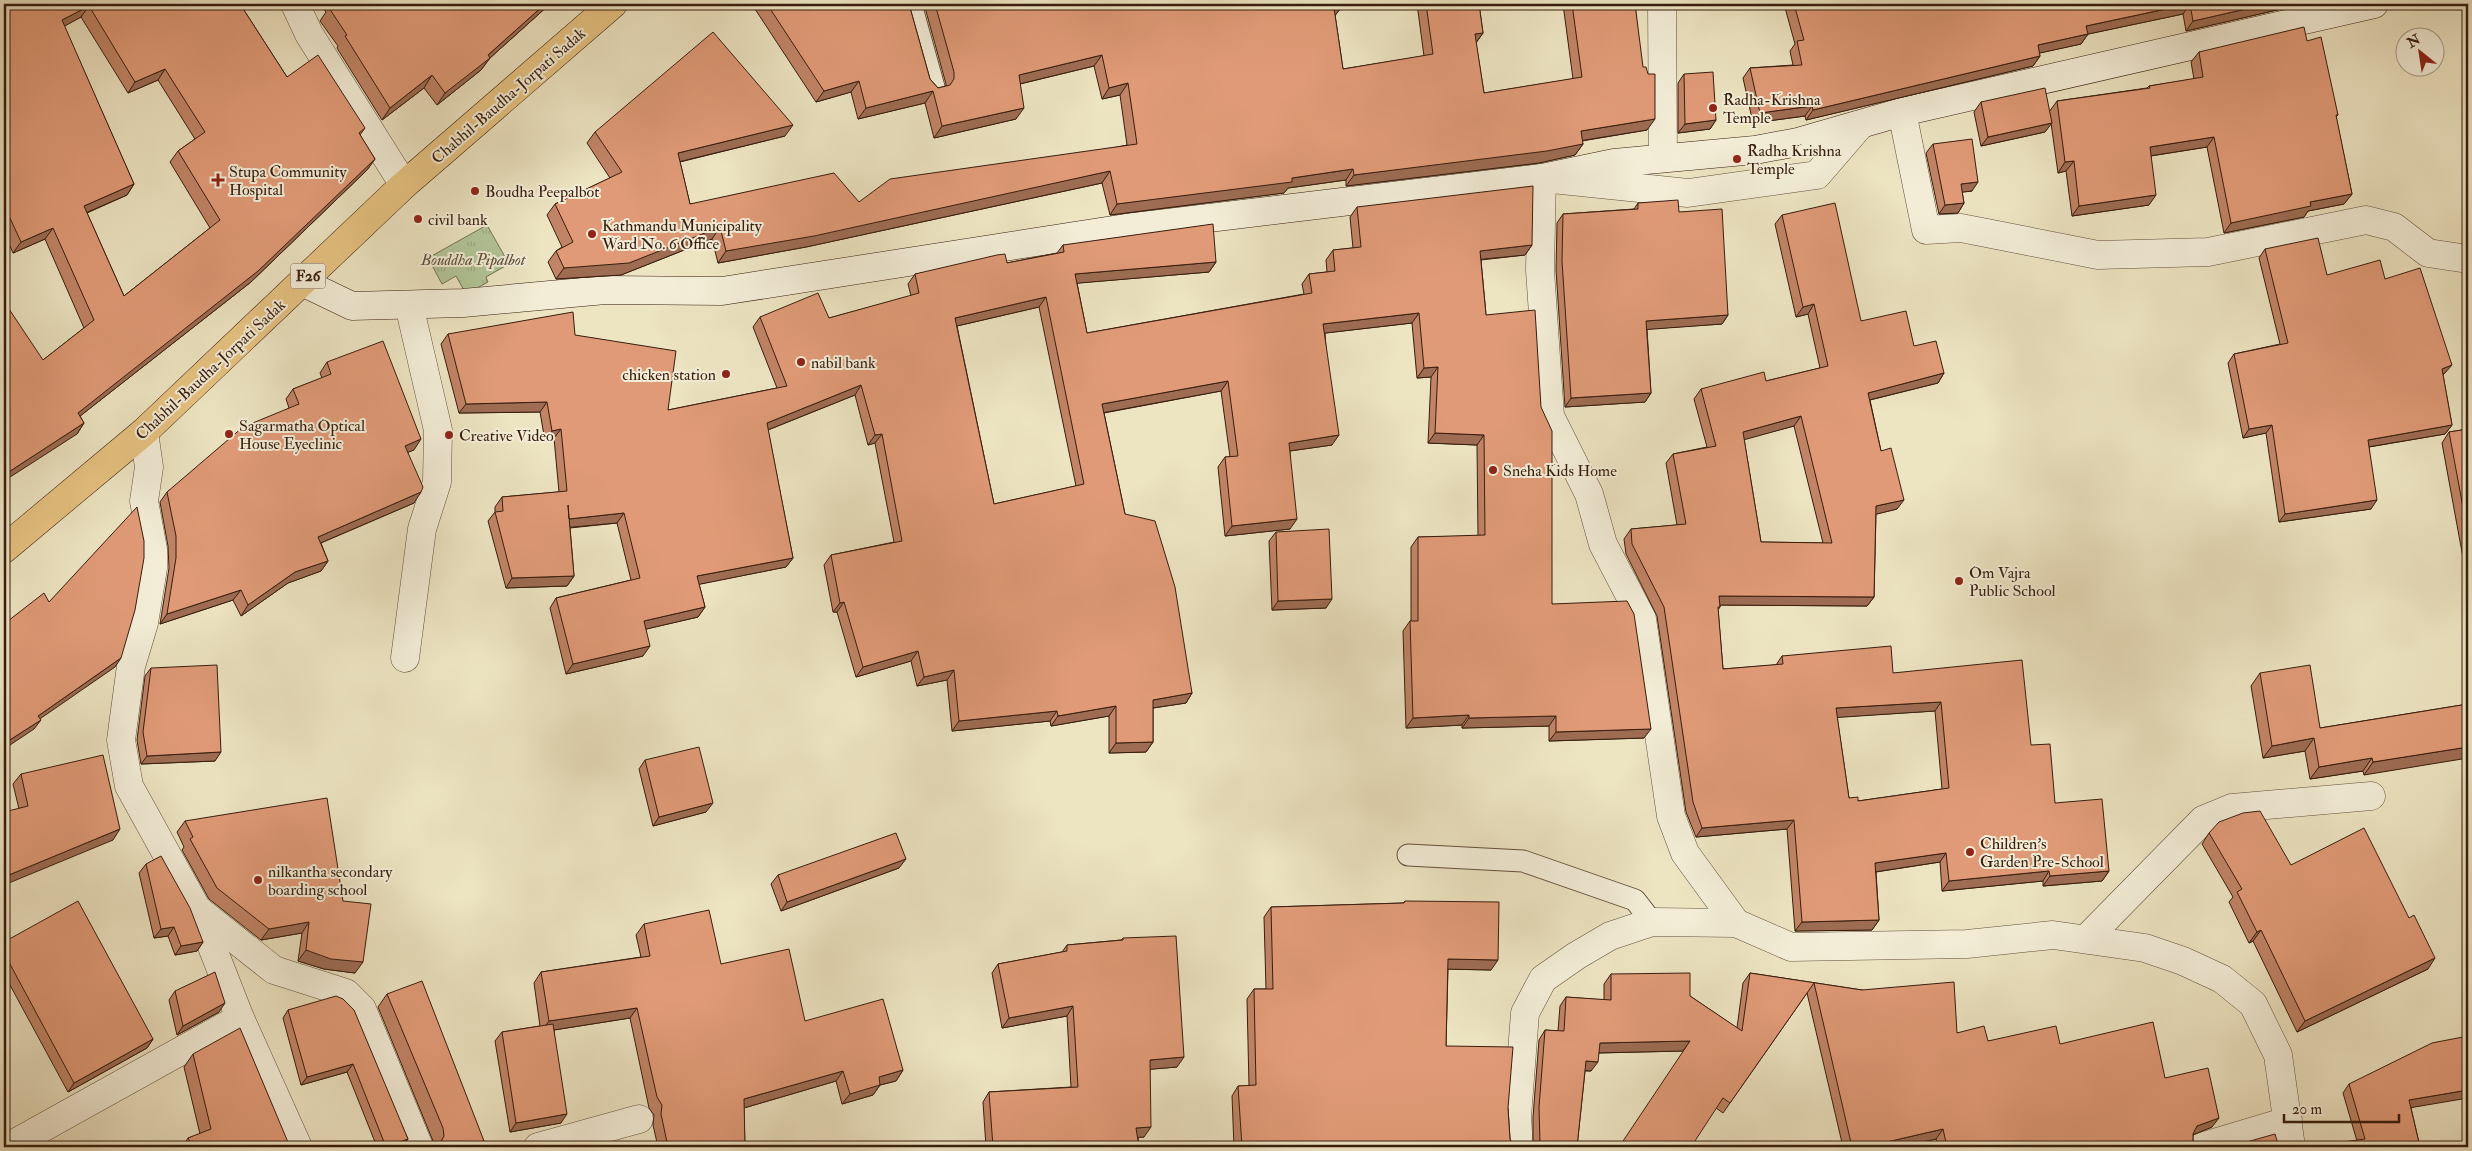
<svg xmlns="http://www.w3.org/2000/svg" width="2472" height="1151" viewBox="0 0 2472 1151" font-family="'IM FELL Double Pica',serif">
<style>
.grass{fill:url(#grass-tufts);stroke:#757153}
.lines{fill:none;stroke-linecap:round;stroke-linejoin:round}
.service-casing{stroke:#654f3b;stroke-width:23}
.pedestrian-casing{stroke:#654f3b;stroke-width:29}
.minor-casing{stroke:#654f3b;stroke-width:29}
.secondary-casing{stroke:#381d0e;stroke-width:29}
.primary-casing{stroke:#381d0e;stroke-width:29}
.service{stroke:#f3edd7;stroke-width:21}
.pedestrian{stroke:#f3edd7;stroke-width:28}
.minor{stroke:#f3edd7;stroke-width:28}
.secondary{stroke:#f3edd7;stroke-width:28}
.primary{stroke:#e6c281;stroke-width:28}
.wall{fill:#c18466;stroke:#381d0e;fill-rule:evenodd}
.shaded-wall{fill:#9d6c53;stroke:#381d0e}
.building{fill:#e09a77;stroke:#381d0e;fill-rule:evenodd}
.poi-dot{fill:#8f2418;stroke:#f3edd7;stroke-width:2}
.labels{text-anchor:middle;stroke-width:4;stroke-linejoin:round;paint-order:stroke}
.shield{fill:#f3edd7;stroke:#705b4a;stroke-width:1}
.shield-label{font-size:15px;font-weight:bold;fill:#381d0e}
.street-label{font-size:16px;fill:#381d0e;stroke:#f3edd7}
.poi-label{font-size:16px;fill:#381d0e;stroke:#f3edd7;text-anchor:start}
.park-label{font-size:16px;font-style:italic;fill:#5d4f37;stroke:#f3edd7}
</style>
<defs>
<pattern id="grass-tufts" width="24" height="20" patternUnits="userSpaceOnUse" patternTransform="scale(1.25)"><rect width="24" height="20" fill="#b2c598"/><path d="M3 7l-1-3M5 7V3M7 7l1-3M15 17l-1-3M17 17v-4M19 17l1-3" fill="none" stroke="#9aa982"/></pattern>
</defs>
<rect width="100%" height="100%" fill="#ede4c2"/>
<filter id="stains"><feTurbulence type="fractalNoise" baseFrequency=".004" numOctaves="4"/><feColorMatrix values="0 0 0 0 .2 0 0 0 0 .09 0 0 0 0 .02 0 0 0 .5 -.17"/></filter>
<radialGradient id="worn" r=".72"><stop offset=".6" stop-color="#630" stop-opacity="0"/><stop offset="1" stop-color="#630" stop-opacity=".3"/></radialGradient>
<polygon class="grass" points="487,225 509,264 486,277 488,282 466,294 456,276 442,284 428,258"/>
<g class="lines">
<g class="service-casing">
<g id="service">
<polyline points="911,4 934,87"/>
<polyline points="1408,855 1523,861 1635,900 1652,922"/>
</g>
</g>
<g class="pedestrian-casing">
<polyline id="pedestrian" points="1552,179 1688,193 1817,175 1860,125"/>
</g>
<g class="minor-casing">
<g id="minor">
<polyline points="295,4 309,34 404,185"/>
<polyline points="1662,4 1663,158"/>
<polyline points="1902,112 1926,230 1961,228 2098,255 2208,252 2366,220 2394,227 2428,253 2468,259"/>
<polyline points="1542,178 1540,270 1550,416 1589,494 1603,544 1642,619 1671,816 1685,853 1736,923"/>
<polyline points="144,432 149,467 144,501 153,549 153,568 144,623 131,666 121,740 129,786 197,909 274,970 346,993 362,1009 419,1147"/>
<polyline points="405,658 422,529 437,482 438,430 409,305"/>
<polyline points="198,911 240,1018 298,1147"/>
<polyline points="2086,939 2203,820 2232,808 2371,796"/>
<polyline points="8,1147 240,1018"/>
<polyline points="538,1147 639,1119"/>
<polyline points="1519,1147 1517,1117 1525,1013 1543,979 1576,956 1610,936 1652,922 1736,923 1791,947 1967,944 2053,935 2145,948 2183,961 2222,979 2253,1004 2278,1055 2291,1147"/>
<polyline points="2201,1147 2288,1121"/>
</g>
</g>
<g class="secondary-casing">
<polyline id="secondary" points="302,282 352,306 463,303 605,290 722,291 1126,228 1542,178 1614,163 1755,150 1798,142 1902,112 2374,4"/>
</g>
<g class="primary-casing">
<polyline id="primary" points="4,549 144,432 404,185 613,4"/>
</g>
<use href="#service" class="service"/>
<use href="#pedestrian" class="pedestrian"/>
<use href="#minor" class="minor"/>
<use href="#secondary" class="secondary"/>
<use href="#primary" class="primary"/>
</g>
<g class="wall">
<path d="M4 4H240L287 77 365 128 360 135 375 159 367 170 251 282 80 416 84 423 77 434 43 360 84 328 45 239 13 253 4 233ZM81 17 128 93 158 80 195 139 178 151 170 162 210 228 124 296 87 213 127 195 134 184 64 26Z"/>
<polygon points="320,4 550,4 490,58 481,70 437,105 424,88 382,120 337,48 338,46 320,21 326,12"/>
<polygon points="754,4 909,4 930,79 938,88 946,86 946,84 924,4 1379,4 1340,9 1335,15 1343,69 1424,56 1417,4 1479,4 1483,33 1476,43 1484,93 1573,79 1563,4 1635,4 1647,130 1582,141 1583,144 1575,155 1539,163 1346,186 1346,180 1288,188 1284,193 1110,215 1102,183 806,247 718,263 712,239 621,275 556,279 548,262 556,251 562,247 547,215 555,204 610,178 587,143 595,132 785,136 680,162 690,204 859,202 1127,145 1120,95 1102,99 1094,66 1020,84 1016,119 934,138 925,103 858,119 851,92 816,102 753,6"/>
<polygon points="1784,4 2293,4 2290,7 2186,31 2183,14 2088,34 2081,44 2039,53 2040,56 2033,66 1806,120 1805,116 1753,123 1743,78 1750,68 1793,65 1790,51 1795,44"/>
<polygon points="2307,41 2338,115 2336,117 2352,194 2344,204 2308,211 2304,217 2224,233 2207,147 2151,156 2149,205 2072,216 2066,171 2058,173 2051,123 2045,132 1981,146 1974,112 1981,102 2049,112 2057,101 2147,88 2149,86 2194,79 2191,62 2199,52"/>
<polygon points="1684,74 1716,120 1710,129 1678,133 1678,83"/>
<polygon points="1933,144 1972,191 1962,192 1964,203 1958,213 1939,214 1926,153"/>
<polygon points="1638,203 1679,212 1728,315 1722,324 1647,329 1651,393 1645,402 1565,407 1556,270 1557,223 1563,214 1634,209"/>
<path d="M1357 207 1532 245 1525 255 1481 260 1486 315 1552 604 1644 738 1549 741V726L1462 728V725L1406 728 1403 631 1410 621H1411V547L1418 537 1478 536 1477 445 1428 443 1431 377 1417 378 1412 323 1325 333 1332 445 1290 451V529L1225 536 1218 467 1225 457H1230L1221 391 1104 413 1125 514 1192 693 1186 703 1153 708V742L1146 752 1109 753V716L1051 726 1050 721 952 731 947 680 917 686 911 661 856 677 837 612H833L824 565 831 555 894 542 875 443 868 445 855 395 768 430 793 558 786 567 699 584 705 607 698 617 646 629 643 656 566 674 550 608 556 598 631 580 617 523 570 528 574 576 567 586 506 588 488 521 495 512V507L502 497 559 492 554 438 545 441 540 412 459 413 441 344 448 334 575 335 668 410 777 388 753 327 760 317 829 318 911 296 908 284 915 274 1007 263 1057 253 1063 245 1216 262 1209 272 1077 283 1087 333 1304 294 1302 284 1309 274 1327 272 1326 260 1333 250 1353 248 1350 217ZM1039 307 1076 486 994 504 957 326Z"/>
<path d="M1782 215 1861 321 1914 346 1944 373 1938 383 1870 400 1881 451 1897 509 1876 514 1874 597 1867 606 1720 605V607L1718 610 1723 669 1776 665 1782 656 1893 673 2031 745 2055 803 2109 871 2102 881 2043 886V881L1942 891 1940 862 1876 872 1879 920 1872 930 1795 931 1787 829 1696 837 1686 812 1657 616 1626 554 1624 539 1631 529 1677 525 1666 463 1673 454 1707 447 1694 399 1701 389 1766 381 1820 368 1808 314 1796 317 1775 224ZM1794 426 1823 543 1761 542 1744 439ZM1935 711 1942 789 1858 801 1849 798 1837 717Z"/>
<polygon points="2265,249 2327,275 2385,279 2445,373 2443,375 2452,425 2445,434 2369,447 2371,509 2279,522 2266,433 2243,438 2228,363 2234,354 2280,344 2259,258"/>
<polygon points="327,362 414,450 408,452 414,503 321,543 328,561 321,571 288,583 241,616 233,600 160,624 169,568 168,546 160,502 167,492 289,408 286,399 293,389 322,378 320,373"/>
<polygon points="2468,429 2468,585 2442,443 2449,432"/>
<polygon points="1276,532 1326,608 1272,610 1269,541"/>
<polygon points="151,668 215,761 141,764 137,740 145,676"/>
<polygon points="2260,673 2320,728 2468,704 2364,775 2363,771 2310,779 2305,751 2263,758 2251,686"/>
<polygon points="645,760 706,812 653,826 639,769"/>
<polygon points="21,774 113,840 19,809 13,784"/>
<polygon points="185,821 343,901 355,973 324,969 298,961 302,933 261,940 209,899 182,850 184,847 177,832"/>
<polygon points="2209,833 2291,865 2428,969 2297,1032 2253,941 2249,943 2229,902 2233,897 2202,844"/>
<polygon points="146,864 203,942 197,951 175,955 168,936 154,938 139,873"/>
<polygon points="899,868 781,911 771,884 778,875"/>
<polygon points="1405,901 1491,970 1448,969 1446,1046 1508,1108 1510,1139 1513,1146 1514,1147 1234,1147 1232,1096 1238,1086 1249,1086 1247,999 1254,989 1266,989 1264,917 1271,907 1403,903"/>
<polygon points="644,924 721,964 805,1021 903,1070 896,1081 880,1085 873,1095 842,1104 836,1081 744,1108 745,1147 658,1147 653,1125 654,1115 649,1108 630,1018 554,1030 561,1123 510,1132 495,1041 502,1032 540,1026 534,983 541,972 641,957 636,935"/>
<polygon points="1123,938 1177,1067 1150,1069 1144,1137 1138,1137 1139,1147 986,1147 983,1102 989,1092 1071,1087 1067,1016 1002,1028 992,973 998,964 1062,952 1067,945 1121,940"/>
<polygon points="4,942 153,1039 147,1048 68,1092 4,974"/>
<polygon points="1750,973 1862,990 1957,1033 1988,1041 2060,1044 2165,1078 2212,1127 2193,1135 2193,1142 2196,1147 1938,1147 1936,1139 1901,1147 1843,1147 1807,993 1723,1113 1716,1108 1683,1051 1599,1053 1591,1071 1585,1071 1577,1147 1533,1147 1533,1117 1539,1040 1545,1030 1558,1031 1560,1006 1566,997 1604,1000 1604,984 1611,974 1690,996 1737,1028 1743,983"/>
<polygon points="175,991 219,1012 177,1035 169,1000"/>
<polygon points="387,994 479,1147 434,1147 433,1141 378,1007"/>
<polygon points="343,999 408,1139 402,1147 377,1147 347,1072 301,1085 283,1018 288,1010"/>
<polygon points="193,1054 290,1147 182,1147 188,1138 200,1134 184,1067"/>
<polygon points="2349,1084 2411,1108 2420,1147 2326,1147 2328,1144 2357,1141 2343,1093"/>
</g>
<g class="shaded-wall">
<polygon points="545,4 550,4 490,58 481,70 437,105 445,93 488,55"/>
<polygon points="1336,4 1379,4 1340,9 1334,17 1326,19"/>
<polygon points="2190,4 2183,14 2079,36 2086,26"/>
<polygon points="2268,4 2293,4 2290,7 2186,31 2193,21"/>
<polygon points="89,6 81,17 54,32 62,20"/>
<polygon points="1483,33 1475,44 1475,34"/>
<polygon points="2088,34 2081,44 2031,55 2038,45"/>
<polygon points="1102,55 1094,66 1011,86 1019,75"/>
<polygon points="2040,56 2033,66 1806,120 1813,110"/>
<polygon points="165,69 158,80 128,93 135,82"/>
<polygon points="432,75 424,88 382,120 390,108"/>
<polygon points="859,81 851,92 816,102 824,91"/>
<polygon points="1128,83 1120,95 1102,99 1109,88"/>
<polygon points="933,91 925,103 858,119 866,108"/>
<polygon points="1812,106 1805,116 1753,123 1760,113"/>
<polygon points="1024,108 1016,119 934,138 942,126"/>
<polygon points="1655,119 1647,130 1573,142 1581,131"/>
<polygon points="1716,120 1710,129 1678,133 1685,124"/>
<polygon points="2052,123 2045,132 1981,146 1988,137"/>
<polygon points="793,125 785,136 670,164 678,153"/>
<polygon points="2214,137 2207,147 2143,157 2150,147"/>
<polygon points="1583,144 1575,155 1539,163 1346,186 1354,175"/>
<polygon points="375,159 367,170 251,282 70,424 78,413"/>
<polygon points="2074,161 2066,171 2058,173 2065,162"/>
<polygon points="1353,169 1346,180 1288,188 1284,193 1110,215 1117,204"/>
<polygon points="1110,171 1102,183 806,247 718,263 726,251"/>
<polygon points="1978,182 1972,191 1955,193 1961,184"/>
<polygon points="134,184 127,195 76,217 84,206"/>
<polygon points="2352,194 2344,204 2308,211 2304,217 2224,233 2231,223 2310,202"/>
<polygon points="2156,195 2149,205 2072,216 2079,206"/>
<polygon points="1964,203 1958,213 1939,214 1945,205"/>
<polygon points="720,227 712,239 621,275 556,279 564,268"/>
<polygon points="53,228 45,239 13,253 21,242"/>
<polygon points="1532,245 1525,255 1474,260 1480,251"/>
<polygon points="1216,262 1209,272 1068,284 1075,274"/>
<polygon points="1046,297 1039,307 948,328 955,318"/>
<polygon points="1814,304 1808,314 1796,317 1803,307"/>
<polygon points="1419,313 1412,323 1317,334 1323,324"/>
<polygon points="1728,315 1722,324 1640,330 1646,321"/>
<polygon points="2452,365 2445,373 2436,378 2442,369"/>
<polygon points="1438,367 1431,377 1417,378 1424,368"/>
<polygon points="1944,373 1938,383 1861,402 1868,393"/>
<polygon points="1228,381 1221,391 1096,414 1102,404"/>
<polygon points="861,385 855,395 760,433 767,423"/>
<polygon points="1651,393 1645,402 1565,407 1571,398"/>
<polygon points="547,402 540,412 459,413 466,404"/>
<polygon points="1801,416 1794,426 1736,442 1743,432"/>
<polygon points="84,423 77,434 4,481 4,475"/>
<polygon points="2272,425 2266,433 2243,438 2249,429"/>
<polygon points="2452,425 2445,434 2362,448 2368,440"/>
<polygon points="561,429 554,438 545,441 552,431"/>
<polygon points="1435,433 1484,435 1477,445 1428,443"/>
<polygon points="882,434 875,443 868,445 875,435"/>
<polygon points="1339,435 1332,445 1282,452 1289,443"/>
<polygon points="421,439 414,450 398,456 405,446"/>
<polygon points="421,492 414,503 311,547 318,537"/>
<polygon points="1904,500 1897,509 1869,516 1876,506"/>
<polygon points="2377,500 2371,509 2279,522 2285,514"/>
<polygon points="624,513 617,523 562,528 569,519"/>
<polygon points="1297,519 1290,529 1225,536 1232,526"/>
<polygon points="793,558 786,567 691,586 697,576"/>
<polygon points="328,561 321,571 288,583 241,616 248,605 295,572"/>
<polygon points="574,576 567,586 506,588 512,578"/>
<polygon points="241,590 233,600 160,624 167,614"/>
<polygon points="1719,596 1874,597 1867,606 1713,605"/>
<polygon points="1332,599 1326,608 1272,610 1278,601"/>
<polygon points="844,602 837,612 833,612 840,603"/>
<polygon points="705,607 698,617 638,631 644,621"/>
<polygon points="650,646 643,656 566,674 573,664"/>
<polygon points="918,651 911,661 856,677 863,667"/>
<polygon points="121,658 115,667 31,725 38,716"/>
<polygon points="954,670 947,680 917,686 924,677"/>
<polygon points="1192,693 1186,703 1146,709 1153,700"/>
<polygon points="1941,702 1935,711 1829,718 1836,708"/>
<polygon points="1116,706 1109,716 1051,726 1058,716"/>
<polygon points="1057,711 1050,721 952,731 959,721"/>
<polygon points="1469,715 1462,725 1406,728 1413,718"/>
<polygon points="1556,716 1549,726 1462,728 1469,718"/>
<polygon points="41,720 34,729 4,749 4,745 5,743"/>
<polygon points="1651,729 1644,738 1549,741 1556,732"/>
<polygon points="2314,738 2305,751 2263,758 2272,746"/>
<polygon points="1153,742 1146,752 1109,753 1116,743"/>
<polygon points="2468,747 2468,758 2364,775 2373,762"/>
<polygon points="221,752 215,761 141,764 147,756"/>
<polygon points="2372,758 2363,771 2310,779 2319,767"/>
<polygon points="713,803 706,812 653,826 659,817"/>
<polygon points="1794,820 1787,829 1696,837 1702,828"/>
<polygon points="120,829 113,840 4,885 4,877"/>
<polygon points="1946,853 1940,862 1868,873 1875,863"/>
<polygon points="906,859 899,868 781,911 787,902"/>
<polygon points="2049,871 2043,881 1942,891 1949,881"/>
<polygon points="2109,871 2102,881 2043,886 2050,876"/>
<polygon points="1879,920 1872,930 1795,931 1802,922"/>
<polygon points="309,922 302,933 261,940 269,929"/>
<polygon points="174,927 168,936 154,938 161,929"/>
<polygon points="2261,930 2253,941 2249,943 2257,932"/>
<polygon points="203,942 197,951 175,955 181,946"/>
<polygon points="306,950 363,962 355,973 324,969 298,961"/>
<polygon points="2435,958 2428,969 2297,1032 2305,1021"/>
<polygon points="1448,959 1498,960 1491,970 1441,969"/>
<polygon points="225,1003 219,1012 177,1035 183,1026"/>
<polygon points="1073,1006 1067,1016 1002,1028 1009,1018"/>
<polygon points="637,1008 630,1018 541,1032 549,1021"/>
<polygon points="153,1039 147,1048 68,1092 74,1083"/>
<polygon points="1690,1041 1683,1051 1593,1053 1600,1043"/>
<polygon points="1184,1057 1177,1067 1143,1070 1150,1060"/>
<polygon points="1586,1061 1598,1062 1591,1071 1579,1070"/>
<polygon points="353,1064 347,1072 301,1085 307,1077"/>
<polygon points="903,1070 896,1081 880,1085 873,1095 842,1104 850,1094 879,1077"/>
<polygon points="843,1071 836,1081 737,1110 744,1099"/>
<polygon points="2468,1090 2468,1098 2403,1109 2409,1100"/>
<polygon points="567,1114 561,1123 510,1132 516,1123"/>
<polygon points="2219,1118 2212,1127 2190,1136 2197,1126"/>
<polygon points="1151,1127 1144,1137 1129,1138 1136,1128"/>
<polygon points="1943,1129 1936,1139 1901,1147 1876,1147 1878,1144"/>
<polygon points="408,1139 402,1147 387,1147"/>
<polygon points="484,1141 479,1147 467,1147"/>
</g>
<g class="building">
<path d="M4 4H240L287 77 318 55 365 128 359 133 375 159 258 271 78 413 84 423 4 475V313L9 309 43 360 94 320 53 228 21 242 4 205ZM89 6 135 82 165 69 205 132 178 151 220 220 124 296 84 206 134 184 62 20Z"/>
<polygon points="336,4 545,4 488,55 490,58 445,93 432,75 390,108 345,36 347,35 329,8"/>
<polygon points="767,4 909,4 930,79 938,88 950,85 954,79 954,72 935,4 1341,4 1342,6 1334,8 1343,69 1433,54 1426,4 1479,4 1483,33 1475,34 1484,93 1582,77 1572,4 1635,4 1643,67 1646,67 1648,74 1655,74 1655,119 1581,131 1583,144 1547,151 1354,175 1353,169 1292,178 1292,182 1117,204 1110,171 814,236 726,251 720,227 629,263 564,268 556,251 573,242 555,204 622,172 595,132 713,32 793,125 678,153 690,204 834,173 859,202 890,179 1137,144 1128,83 1109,88 1102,55 1019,75 1024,108 942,126 933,91 866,108 859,81 824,91"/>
<polygon points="1794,4 2189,4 2086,26 2088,34 2038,45 2040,56 1813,110 1812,106 1760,113 1750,68 1802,65 1797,41 1804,40"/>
<polygon points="2190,4 2268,4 2193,21"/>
<polygon points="2304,27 2307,41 2321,37 2338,115 2336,115 2352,194 2310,202 2311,206 2231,223 2214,137 2150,147 2156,195 2079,206 2074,161 2065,162 2057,101 2150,88 2149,86 2203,77 2199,52"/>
<polygon points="1713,72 1716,120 1685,124 1684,74"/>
<polygon points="2045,88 2052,123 1988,137 1981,102"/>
<polygon points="1972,139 1978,182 1961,184 1964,203 1945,205 1933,144"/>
<path d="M1533 186 1532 245 1480 251 1486 315 1535 310 1541 407 1552 431V604L1627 601 1634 614 1651 729 1556 732V716L1469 718V715L1413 718 1410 621H1418V537L1485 535 1484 435 1435 433 1438 367 1424 368 1419 313 1323 324 1339 435 1289 443 1297 519 1232 526 1225 457 1238 456 1228 381 1102 404 1125 514 1155 521 1175 587 1192 693 1153 700V742L1116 743V706L1058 716 1057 711 959 721 954 670 924 677 918 651 863 667 844 602 840 603 831 555 902 541 882 434 875 435 861 385 767 423 793 558 697 576 705 607 644 621 650 646 573 664 556 598 640 578 624 513 569 519 568 505 574 576 512 578 495 512 503 511 502 497 567 491 561 429 552 431 547 402 466 404 448 334 573 312 575 335 676 351 668 410 787 386 760 317 818 293 829 318 919 293 915 274 997 255 1005 254 1007 263 1064 252 1063 245 1213 224 1216 262 1075 274 1087 333 1312 293 1309 274 1335 271 1333 250 1361 247 1357 207ZM1046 297 1084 484 994 504 955 318Z"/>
<polygon points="1678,200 1679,212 1722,209 1728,315 1646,321 1651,393 1571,398 1562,261 1563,214 1638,209 1638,203"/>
<path d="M1835 203 1861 321 1906 311 1914 346 1936 341 1944 373 1868 393 1881 451 1891 448 1904 500 1876 506 1874 597 1719 596 1720 607H1718L1723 669 1783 664 1782 656 1891 646 1893 673 2022 660 2031 745 2050 744 2055 803 2102 799 2109 871 2050 876 2049 871 1949 881 1946 853 1875 863 1879 920 1802 922 1794 820 1702 828 1693 802 1664 607 1632 544 1631 529 1686 524 1673 454 1716 446 1701 389 1764 372 1766 381 1828 366 1814 304 1803 307 1782 215ZM1801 416 1832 543 1761 542 1743 432ZM1941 702 1949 788 1858 801V797L1849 798 1836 708Z"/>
<polygon points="2318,238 2327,275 2380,260 2385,279 2420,268 2452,365 2442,369 2452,425 2368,440 2377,500 2285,514 2272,425 2249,429 2234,354 2288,343 2265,249"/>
<polygon points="383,341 421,439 405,446 423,487 421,492 318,537 328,561 295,572 248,605 241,590 167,614 176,558 176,536 167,492 243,427 299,404 293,389 331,374 327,362"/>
<polygon points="2468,429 2468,534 2449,432"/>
<polygon points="137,507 144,541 144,558 135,610 121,658 38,716 41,720 5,743 4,741 4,624 44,593 49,602"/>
<polygon points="1329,529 1332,599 1278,601 1276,532"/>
<polygon points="217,665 221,752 147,756 143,732 151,668"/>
<polygon points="2310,665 2320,728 2468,704 2468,747 2373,762 2372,758 2319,767 2314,738 2272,746 2260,673"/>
<polygon points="699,747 713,803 659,817 645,760"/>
<polygon points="103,755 120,829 4,877 4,812 28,806 21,774"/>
<polygon points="327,798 343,901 371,904 363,962 331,959 306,950 309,922 269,929 217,888 190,839 193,837 185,821"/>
<polygon points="2260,811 2291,865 2364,828 2409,918 2414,915 2435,958 2305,1021 2261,930 2257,932 2237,892 2242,889 2209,833 2219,822 2243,813"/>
<polygon points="896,833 906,859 787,902 778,875"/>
<polygon points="161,856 190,908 203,942 181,946 174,927 161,929 146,864"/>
<polygon points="78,901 153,1039 74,1083 4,953 4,942"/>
<polygon points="1405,901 1499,902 1498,960 1448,959 1446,1046 1513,1047 1508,1108 1510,1139 1513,1146 1514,1147 1242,1147 1238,1086 1256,1085 1254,989 1273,989 1271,907 1404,903"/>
<polygon points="709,910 721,964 789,949 805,1021 883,999 903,1070 879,1077 880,1085 850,1094 843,1071 744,1099 745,1147 668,1147 661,1114 662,1105 657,1097 637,1008 549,1021 541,972 650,956 644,924"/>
<polygon points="1176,936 1184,1057 1150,1060 1151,1127 1136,1128 1139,1147 993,1147 989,1092 1078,1087 1073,1006 1009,1018 998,964 1067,951 1067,945 1123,940 1123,938"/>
<polygon points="215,972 225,1003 183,1026 175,991"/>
<polygon points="1690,973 1690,996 1742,1031 1750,973 1862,990 1954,982 1957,1033 1984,1026 1988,1041 2056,1026 2060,1044 2153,1022 2165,1078 2208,1068 2219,1118 2197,1126 2193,1134 2193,1142 2196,1147 1947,1147 1943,1129 1878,1144 1879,1147 1852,1147 1814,983 1730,1103 1723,1098 1691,1147 1619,1147 1690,1041 1600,1043 1598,1062 1586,1061 1577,1147 1537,1147 1540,1144 1539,1107 1545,1030 1564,1031 1566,997 1611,1000 1611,974"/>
<polygon points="422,981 484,1141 467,1147 439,1147 439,1145 444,1136 443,1128 387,994"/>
<polygon points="336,996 343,999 354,1010 408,1139 386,1147 353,1064 307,1077 288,1010"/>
<polygon points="553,1024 567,1114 516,1123 502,1032"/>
<polygon points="240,1028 290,1147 193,1147 188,1138 211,1129 193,1054"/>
<polygon points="2468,1036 2468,1090 2409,1100 2420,1147 2328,1147 2328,1144 2365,1139 2349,1084 2432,1043"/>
<polygon points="2275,1134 2279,1147 2229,1147"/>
</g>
<g class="poi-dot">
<circle cx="1713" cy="108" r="5"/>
<circle cx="1737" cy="159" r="5"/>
<path d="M215.5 172.5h5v5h5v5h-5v5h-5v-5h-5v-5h5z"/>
<circle cx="475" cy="191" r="5"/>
<circle cx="418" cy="219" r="5"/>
<circle cx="592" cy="234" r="5"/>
<circle cx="801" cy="362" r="5"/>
<circle cx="726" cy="374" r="5"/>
<circle cx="229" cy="434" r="5"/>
<circle cx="449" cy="435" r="5"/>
<circle cx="1493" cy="470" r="5"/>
<circle cx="1959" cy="581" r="5"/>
<circle cx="1970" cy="852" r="5"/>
<circle cx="258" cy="880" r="5"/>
</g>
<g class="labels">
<rect class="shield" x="290.5" y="263.5" width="35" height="25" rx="4"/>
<g class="shield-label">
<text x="308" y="281">F26</text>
</g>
<g class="street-label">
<text transform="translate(508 95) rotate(-41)" y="6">Chabhil-Baudha-Jorpati Sadak</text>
<text transform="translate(210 369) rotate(-43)" y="6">Chabhil-Baudha-Jorpati Sadak</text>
</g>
<g class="poi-label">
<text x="1723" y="105">Radha-Krishna<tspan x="1723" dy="18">Temple</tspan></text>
<text x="1747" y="156">Radha Krishna<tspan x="1747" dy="18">Temple</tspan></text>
<text x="229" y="177">Stupa Community<tspan x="229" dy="18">Hospital</tspan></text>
<text x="485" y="197">Boudha Peepalbot</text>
<text x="428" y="225">civil bank</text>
<text x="602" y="231">Kathmandu Municipality<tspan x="602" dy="18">Ward No. 6 Office</tspan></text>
<text x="811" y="368">nabil bank</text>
<text x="716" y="380" text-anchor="end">chicken station</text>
<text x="239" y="431">Sagarmatha Optical<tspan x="239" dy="18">House Eyeclinic</tspan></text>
<text x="459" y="441">Creative Video</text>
<text x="1503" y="476">Sneha Kids Home</text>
<text x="1969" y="578">Om Vajra<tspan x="1969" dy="18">Public School</tspan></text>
<text x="1980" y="849">Children's<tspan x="1980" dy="18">Garden Pre-School</tspan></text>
<text x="268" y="877">nilkantha secondary<tspan x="268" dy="18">boarding school</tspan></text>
</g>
<g class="park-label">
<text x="473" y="265">Bouddha Pipalbot</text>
</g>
</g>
<rect width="2472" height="1151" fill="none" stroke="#ede4c2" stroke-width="20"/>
<rect x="5" y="5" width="2462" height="1141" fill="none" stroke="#381d0e" stroke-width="2.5"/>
<rect x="10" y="10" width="2452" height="1131" fill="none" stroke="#381d0e"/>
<g transform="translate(2420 52) rotate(330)"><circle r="24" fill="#f3edd7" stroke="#a89a87"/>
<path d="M0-4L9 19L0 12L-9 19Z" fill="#8f2418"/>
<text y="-8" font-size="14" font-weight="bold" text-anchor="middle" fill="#381d0e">N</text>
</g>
<path d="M2284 1114v8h115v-8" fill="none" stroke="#381d0e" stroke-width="2.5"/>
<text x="2292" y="1114" font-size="15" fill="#381d0e" stroke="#f3edd7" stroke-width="4" paint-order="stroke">20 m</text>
<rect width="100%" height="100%" filter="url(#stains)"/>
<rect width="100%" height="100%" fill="url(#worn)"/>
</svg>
